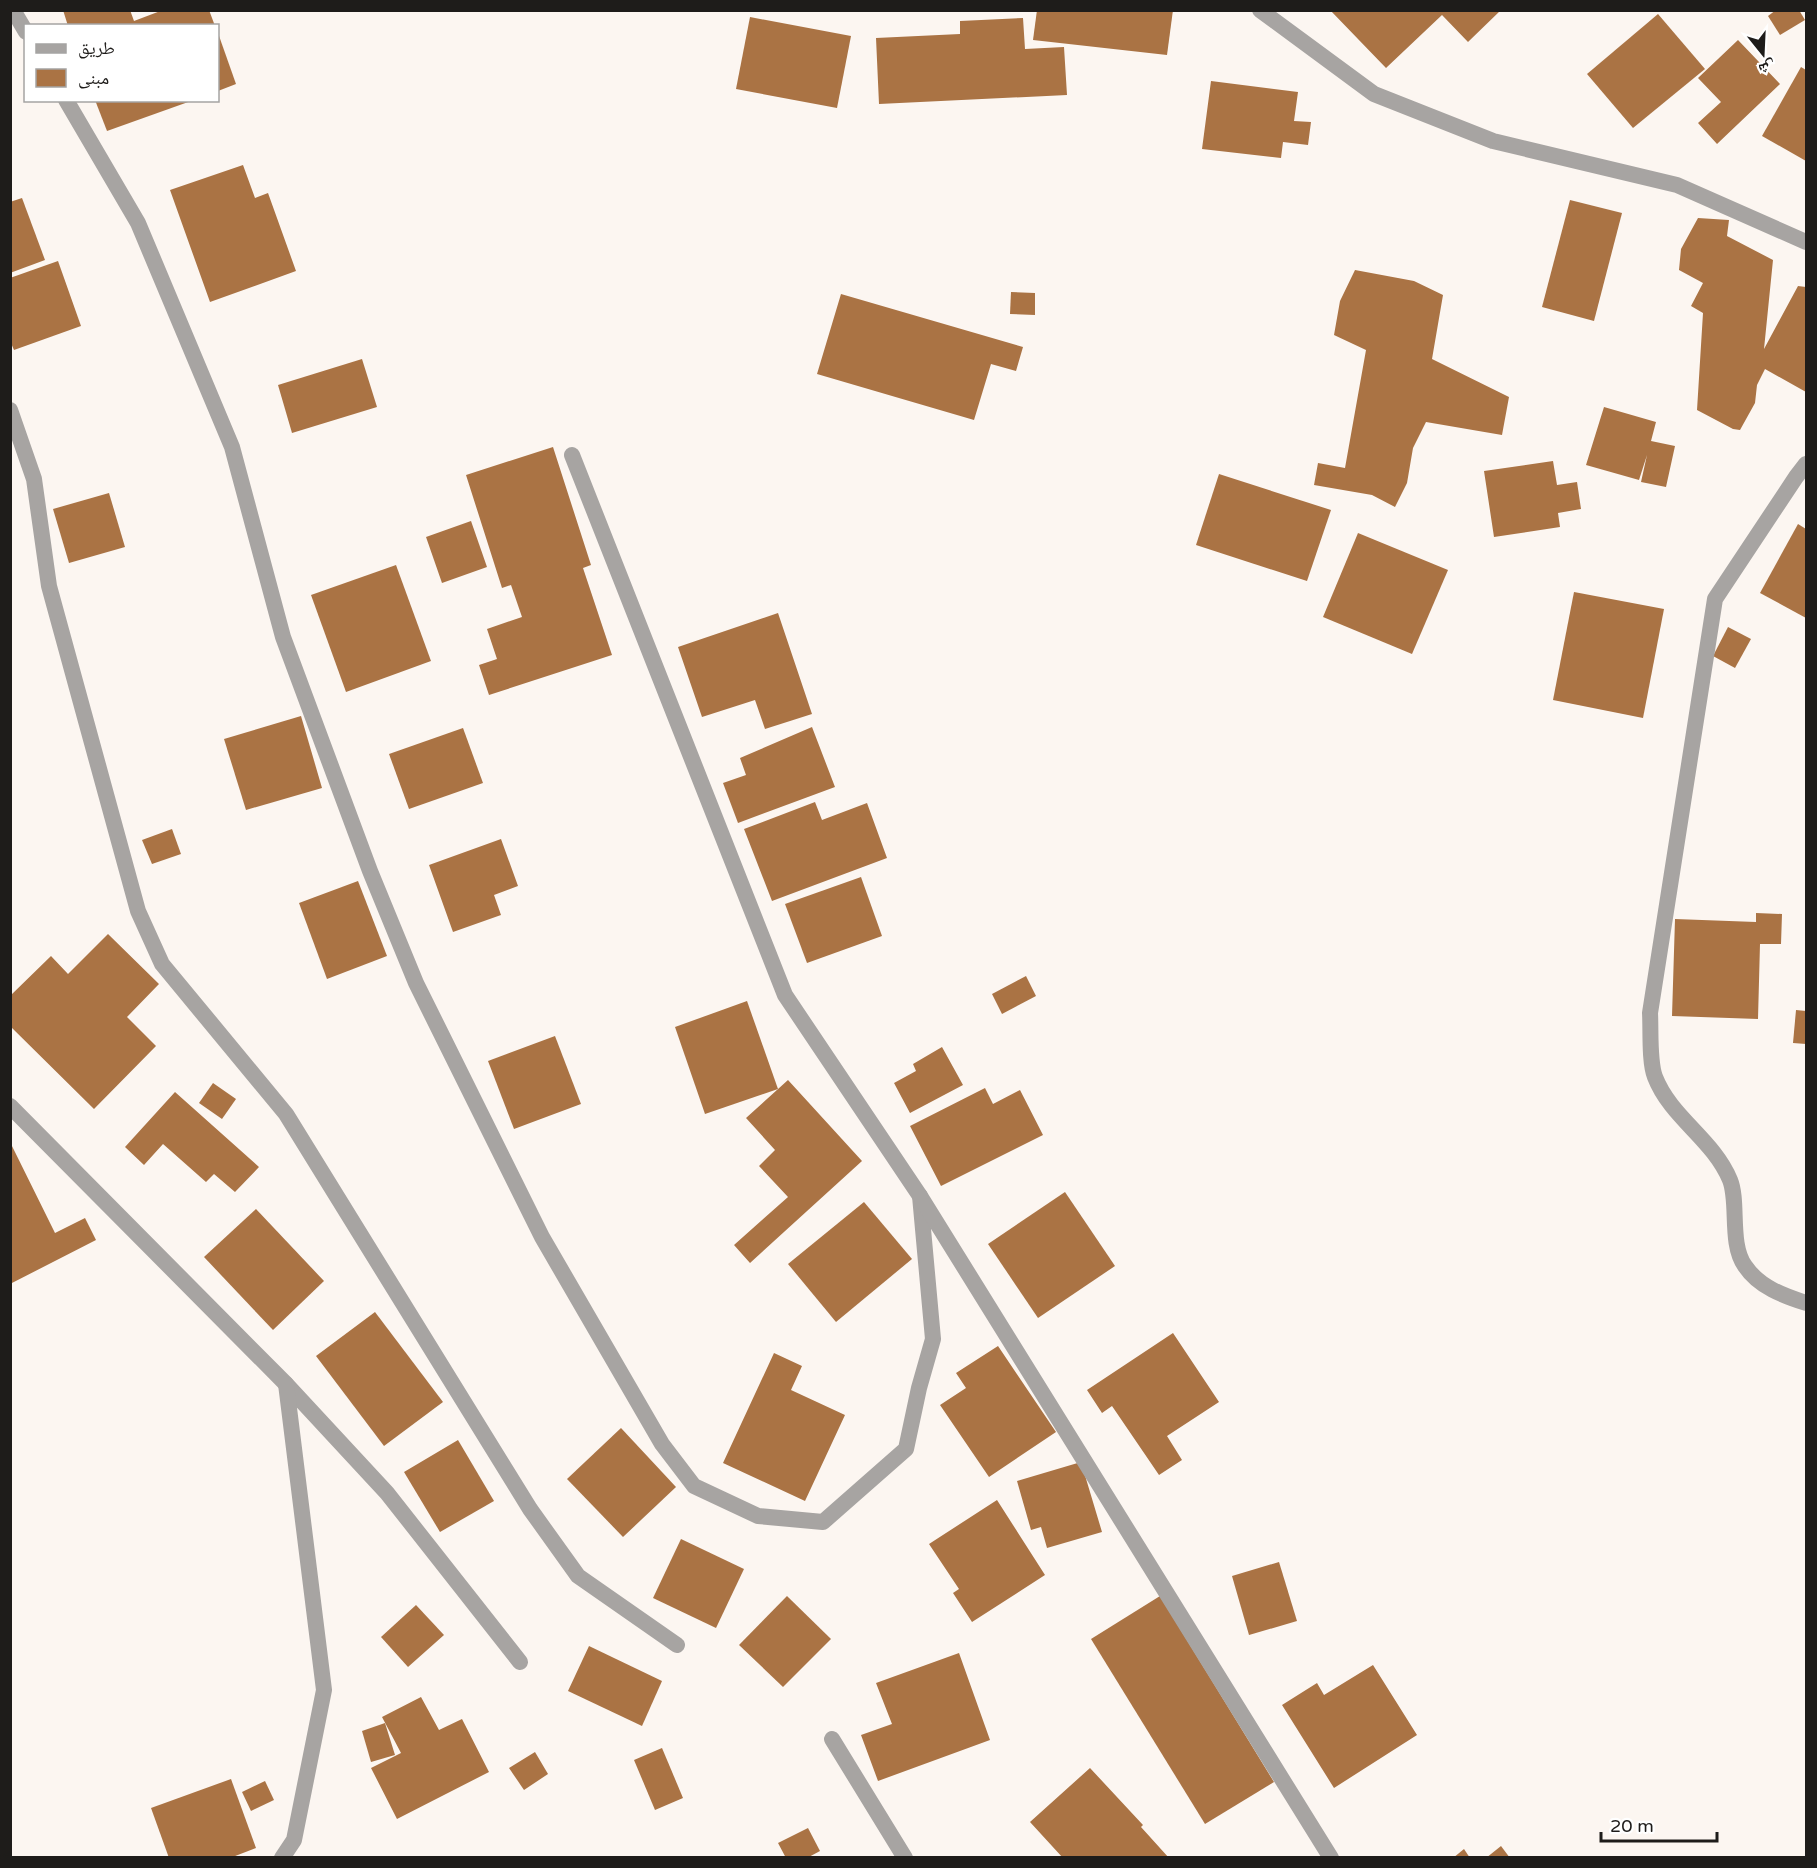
<svg xmlns="http://www.w3.org/2000/svg" width="1817" height="1868" viewBox="0 0 1817 1868" font-family="'Varela Round','Noto Naskh Arabic',sans-serif">
<style>
.building{fill:#aa7344}
.lines{fill:none;stroke-linecap:round;stroke-linejoin:round}
.minor{stroke:#a7a4a2;stroke-width:16}
</style>
<rect width="100%" height="100%" fill="#fcf6f1"/>
<g class="building">
<polygon points="63,10 130,10 134,21 163,10 209,10 215,26 68,26"/>
<polygon points="1037,10 1173,10 1167,55 1033,40"/>
<polygon points="1330,10 1501,10 1468,42 1442,15 1386,68"/>
<polygon points="1776,10 1799,10 1805,20 1780,35 1768,16"/>
<polygon points="1658,14 1705,69 1633,128 1587,74"/>
<polygon points="750,17 851,36 837,108 736,89"/>
<polygon points="1023,18 1025,49 1064,47 1067,95 879,104 876,38 960,34 960,21"/>
<polygon points="218,33 236,84 218,91"/>
<polygon points="1738,40 1780,84 1717,144 1698,123 1721,102 1698,78"/>
<polygon points="1801,67 1806,70 1806,161 1762,136"/>
<polygon points="1211,81 1298,92 1294,121 1311,122 1308,145 1283,142 1281,158 1202,149"/>
<polygon points="95,100 191,100 191,101 107,131"/>
<polygon points="243,165 255,198 268,193 296,271 210,302 170,190"/>
<polygon points="22,198 45,260 10,273 10,202"/>
<polygon points="1570,200 1622,213 1594,321 1542,307"/>
<polygon points="1698,218 1729,220 1727,236 1773,260 1764,349 1798,286 1806,287 1806,392 1765,369 1757,385 1755,403 1740,430 1733,429 1697,410 1703,313 1691,306 1703,283 1679,270 1681,249"/>
<polygon points="58,261 81,326 14,350 10,341 10,278"/>
<polygon points="1355,270 1414,281 1443,295 1432,359 1509,397 1502,435 1426,422 1413,448 1407,483 1395,507 1372,495 1314,485 1318,463 1345,468 1366,350 1334,335 1340,301"/>
<polygon points="1011,292 1035,293 1035,315 1010,314"/>
<polygon points="841,294 1023,347 1016,371 991,364 974,420 817,374"/>
<polygon points="362,359 377,407 292,433 278,385"/>
<polygon points="1604,407 1656,422 1651,441 1675,446 1666,487 1641,482 1647,455 1639,480 1586,465"/>
<polygon points="553,447 591,565 583,568 612,655 489,695 479,665 497,659 487,629 522,617 511,585 502,588 466,475"/>
<polygon points="1553,461 1557,485 1577,482 1581,509 1558,513 1560,527 1494,537 1484,471"/>
<polygon points="1219,474 1331,510 1307,581 1196,545"/>
<polygon points="109,493 125,547 69,563 53,509"/>
<polygon points="471,521 487,567 442,583 426,537"/>
<polygon points="1798,524 1806,529 1806,618 1760,593"/>
<polygon points="1358,533 1448,570 1412,654 1323,617"/>
<polygon points="396,565 431,661 346,692 311,595"/>
<polygon points="1574,592 1664,609 1643,718 1553,700"/>
<polygon points="778,613 812,714 765,729 755,700 702,717 678,647"/>
<polygon points="1728,627 1751,639 1735,668 1713,656"/>
<polygon points="301,716 322,788 246,810 224,739"/>
<polygon points="812,727 835,787 738,823 723,783 746,775 740,758"/>
<polygon points="463,728 483,783 409,809 389,754"/>
<polygon points="815,802 822,820 867,803 887,858 772,901 744,829"/>
<polygon points="172,829 181,854 152,864 142,840"/>
<polygon points="501,839 518,886 494,895 501,915 453,932 429,865"/>
<polygon points="861,877 882,936 807,963 785,904"/>
<polygon points="358,881 387,956 327,979 299,903"/>
<polygon points="1756,913 1782,914 1781,944 1760,944 1758,1019 1672,1016 1675,919 1756,922"/>
<polygon points="108,934 159,984 127,1017 156,1046 94,1109 10,1026 10,996 51,956 68,974"/>
<polygon points="1026,976 1036,996 1002,1014 992,994"/>
<polygon points="747,1001 778,1089 705,1114 675,1027"/>
<polygon points="1796,1010 1806,1011 1806,1044 1793,1043"/>
<polygon points="555,1036 581,1104 514,1129 488,1061"/>
<polygon points="942,1047 963,1085 910,1113 894,1083 916,1071 913,1064"/>
<polygon points="788,1080 862,1161 750,1263 734,1245 788,1197 759,1166 775,1150 746,1118"/>
<polygon points="213,1083 236,1099 222,1119 199,1103"/>
<polygon points="985,1088 993,1104 1020,1090 1043,1135 941,1186 910,1126"/>
<polygon points="175,1092 259,1167 235,1192 214,1174 206,1182 163,1144 144,1165 125,1147"/>
<polygon points="10,1142 55,1233 85,1218 96,1240 10,1284"/>
<polygon points="1065,1192 1115,1266 1038,1318 988,1244"/>
<polygon points="864,1202 912,1259 836,1322 788,1264"/>
<polygon points="256,1209 324,1281 273,1330 204,1257"/>
<polygon points="375,1312 443,1402 384,1446 316,1356"/>
<polygon points="1173,1333 1219,1402 1167,1436 1182,1460 1159,1475 1112,1406 1102,1413 1087,1390"/>
<polygon points="998,1346 1056,1432 989,1477 940,1405 966,1388 956,1373"/>
<polygon points="774,1353 802,1366 791,1390 845,1415 805,1501 723,1463"/>
<polygon points="621,1428 676,1487 623,1537 567,1479"/>
<polygon points="458,1440 494,1501 440,1532 404,1472"/>
<polygon points="1081,1462 1102,1532 1047,1548 1041,1527 1031,1530 1017,1481"/>
<polygon points="997,1500 1045,1575 972,1622 953,1593 959,1589 929,1544"/>
<polygon points="681,1539 744,1569 716,1628 653,1598"/>
<polygon points="1279,1562 1297,1621 1249,1635 1232,1576"/>
<polygon points="787,1596 831,1639 783,1687 739,1645"/>
<polygon points="1160,1596 1274,1782 1205,1824 1091,1639"/>
<polygon points="416,1605 444,1635 408,1667 381,1637"/>
<polygon points="589,1646 662,1681 642,1726 568,1691"/>
<polygon points="959,1653 990,1740 878,1781 861,1735 892,1724 876,1683"/>
<polygon points="1373,1665 1417,1735 1334,1788 1282,1705 1317,1683 1324,1695"/>
<polygon points="421,1697 439,1730 462,1719 489,1772 397,1819 371,1768 401,1753 382,1717"/>
<polygon points="385,1723 395,1755 371,1762 362,1731"/>
<polygon points="662,1748 683,1798 655,1810 634,1760"/>
<polygon points="535,1752 548,1774 524,1790 509,1768"/>
<polygon points="1090,1768 1143,1825 1141,1827 1169,1858 1063,1858 1030,1822"/>
<polygon points="231,1779 256,1848 230,1858 169,1858 151,1808"/>
<polygon points="265,1781 274,1800 251,1811 242,1792"/>
<polygon points="808,1828 820,1851 807,1858 786,1858 778,1843"/>
<polygon points="1501,1846 1510,1858 1486,1858"/>
<polygon points="1464,1849 1470,1858 1453,1858"/>
</g>
<g class="lines">
<g class="minor">
<polyline points="13,10 26,32"/>
<polyline points="1260,10 1374,94 1493,141 1677,185 1806,242"/>
<polyline points="66,100 138,223 232,447 283,637 370,871 416,983 542,1237 662,1444 694,1486 758,1516 823,1522 906,1449 919,1388 933,1339 920,1196"/>
<polyline points="10,410 34,479 49,586 138,911 162,964 286,1114 530,1509 578,1576 677,1645"/>
<polyline points="572,455 785,995 920,1196 1331,1858"/>
<path d="M1806 464 1796 477 1715 599 1650 1013C1651 1030 1649 1062 1655 1077 1671 1118 1713 1139 1730 1180 1739 1202 1729 1244 1745 1266 1759 1287 1784 1296 1806 1303"/>
<polyline points="10,1106 286,1384 387,1493 520,1662"/>
<polyline points="832,1739 905,1858"/>
<polyline points="282,1858 294,1840 324,1690 286,1384"/>
</g>
</g>
<rect width="1817" height="1868" fill="none" stroke="#1e1c1a" stroke-width="24"/>
<rect x="24" y="24" width="195" height="78" fill="#ffffff" stroke="#a5a4a3" stroke-width="1.5"/>
<rect x="36" y="44" width="30" height="9" fill="#a7a4a2" stroke="#a5a4a3" stroke-width="1.5"/>
<text x="78" y="54" font-size="18" fill="#1e1c1a">طريق</text>
<rect x="36" y="69" width="30" height="18" fill="#aa7344" stroke="#a5a4a3" stroke-width="1.5"/>
<text x="78" y="84" font-size="18" fill="#1e1c1a">مبنى</text>
<g transform="translate(1763 54) rotate(162)" stroke="#ffffff" stroke-width="4.5" paint-order="stroke">
<path d="M0-4.5L10 22L0 15L-10 22Z" fill="#1e1c1a"/>
<text y="-9" font-size="16" font-weight="bold" text-anchor="middle" fill="#1e1c1a">ش</text>
</g>
<path d="M1601 1832v9h116v-9" fill="none" stroke="#1e1c1a" stroke-width="3"/>
<text x="1610" y="1832" font-size="18" fill="#1e1c1a" stroke="#ffffff" stroke-width="4.5" paint-order="stroke">20 m</text>
</svg>
